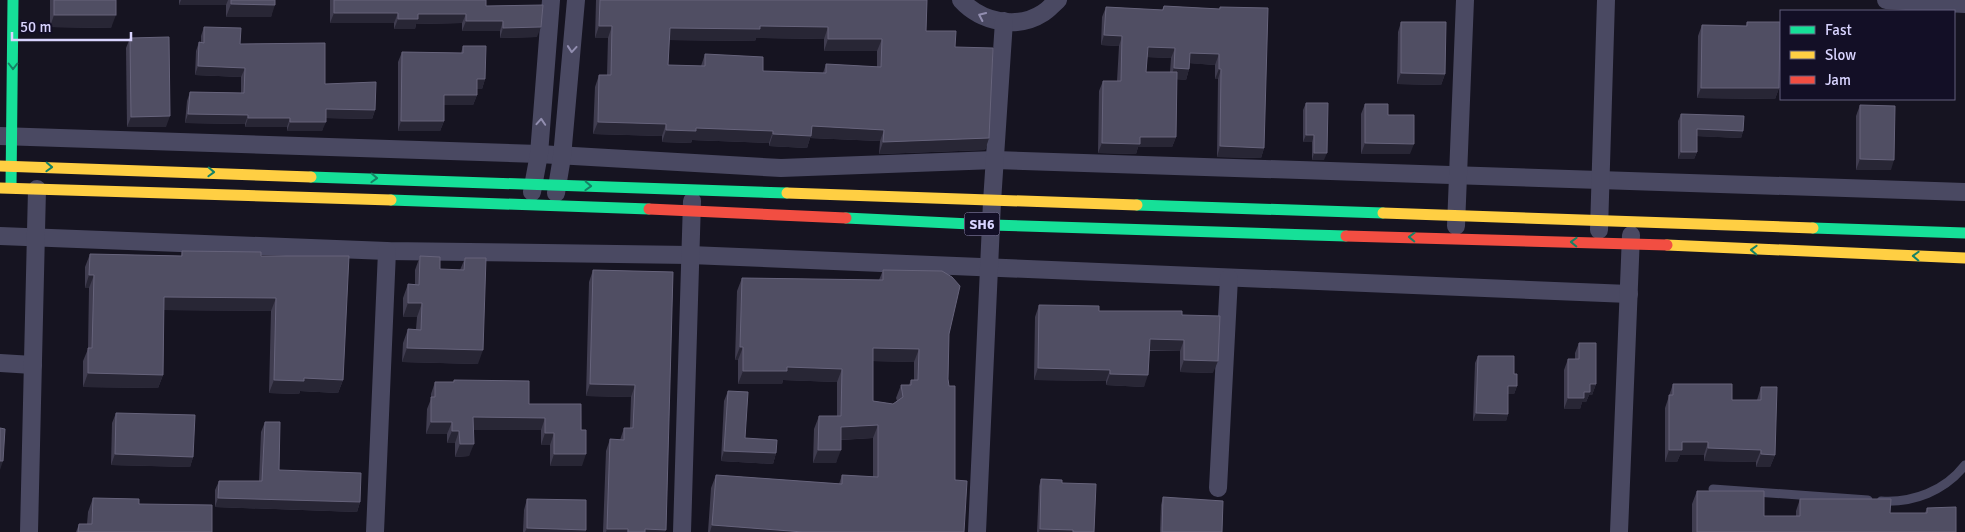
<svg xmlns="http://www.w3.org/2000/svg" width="1965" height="532" viewBox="0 0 1965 532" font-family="Signika,sans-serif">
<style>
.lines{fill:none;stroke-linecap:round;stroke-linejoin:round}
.lane{stroke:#4a4962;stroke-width:9}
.street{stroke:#4a4962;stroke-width:18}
.fast{stroke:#16e098;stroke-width:11}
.slow{stroke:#ffcf43;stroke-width:11}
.jam{stroke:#f24e42;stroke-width:11}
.wall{fill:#403d50;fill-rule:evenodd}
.shaded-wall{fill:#282635}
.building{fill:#504e63;stroke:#66637b;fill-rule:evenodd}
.oneway{stroke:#928eb0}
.oneway2{stroke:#158265}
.labels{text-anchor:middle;stroke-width:4;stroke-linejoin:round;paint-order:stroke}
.shield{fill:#130f26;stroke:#9e99be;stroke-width:1}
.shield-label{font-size:14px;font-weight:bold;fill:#d9d4ff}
</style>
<rect width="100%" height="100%" fill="#161421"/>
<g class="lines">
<g class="lane">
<polyline points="1713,489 1868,500"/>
<path d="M1881 501C1913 503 1945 491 1965 465"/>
</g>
<g class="street">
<path d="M961 0C981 22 1017 30 1043 13 1048 10 1053 4 1058 0"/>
<polyline points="1886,0 1965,4"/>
<polyline points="0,136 539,154 781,168 995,160 1965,192"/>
<polyline points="532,192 539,154 551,0"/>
<polyline points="556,193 562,157 576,0"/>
<polyline points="1456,226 1465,0"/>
<polyline points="1599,230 1606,0"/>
<polyline points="0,236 387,251 690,255 1629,294"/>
<polyline points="0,363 33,365"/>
<polyline points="1218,488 1229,278"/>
<polyline points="29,532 37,189"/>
<polyline points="375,532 387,251"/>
<polyline points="682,532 692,201"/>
<polyline points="977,532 992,202 1004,21"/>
<polyline points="1619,532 1631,235"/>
</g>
<g class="fast">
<polyline points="311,177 787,193"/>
<polyline points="11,187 13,0"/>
<polyline points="391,200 649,209"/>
<polyline points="1137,205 1383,213"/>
<polyline points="846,218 991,225 1346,236"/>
<polyline points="1813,228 1965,233"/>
</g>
<g class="slow">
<polyline points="0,166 311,177"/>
<polyline points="0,188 391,200"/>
<polyline points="787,193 1137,205"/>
<polyline points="1383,213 1813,228"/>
<polyline points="1667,245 1965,258"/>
</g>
<g class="jam">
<polyline points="649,209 846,218"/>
<polyline points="1346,236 1667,245"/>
</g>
</g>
<g class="wall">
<polygon points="50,0 116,0 111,28 50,27"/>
<polygon points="179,0 275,0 271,17 226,17 226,5 179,5"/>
<polygon points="330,0 486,0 486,6 537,37 500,38 500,31 462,31 462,23 416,24 415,29 394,29 394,23 330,23"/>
<path d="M596 0H927L926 31 955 47 989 138 985 150 879 154 880 141 810 138 807 148 769 146V143L692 140 691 143 662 142V136L593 134 595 87 599 75H607L608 38H595ZM756 38 824 39V51H877V67L826 64 823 73 763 71 705 54 701 66 668 65 669 40 755 41Z"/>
<path d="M1164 6 1219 9 1220 7 1264 148 1261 158 1217 157 1218 79H1215V65L1190 63 1189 69 1186 80 1177 79 1176 137 1172 147H1138L1136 154 1098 153 1099 91 1103 81H1117L1119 46 1101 45 1102 17 1106 7 1162 10ZM1147 57 1171 58 1170 72H1146Z"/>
<polygon points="1401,22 1445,74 1441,85 1397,84 1398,32"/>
<polygon points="1747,22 1779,88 1775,99 1697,98 1698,36 1702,25 1746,26"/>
<polygon points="204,27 325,84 375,110 372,119 326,118 322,131 287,131 287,127 245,127 245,124 185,123 187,101 190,92 241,93 241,77 195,75 196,51 199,42 201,42 201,36"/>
<polygon points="130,38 166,127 127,127 126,48"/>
<polygon points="463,46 485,79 482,89 477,89 477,95 473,105 444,105 444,121 440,131 398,131 398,62 402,52 461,53"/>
<polygon points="1306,103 1324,160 1312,160 1312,142 1303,142 1303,110"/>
<polygon points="1365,104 1388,115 1410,154 1361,154 1361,114"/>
<polygon points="1860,105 1891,170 1856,170 1856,116"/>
<polygon points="1681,114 1743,131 1741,138 1697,136 1697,152 1694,159 1678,159 1678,121"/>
<polygon points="182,251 261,256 343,380 338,393 300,391 299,394 269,393 271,311 164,310 163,375 158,388 83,387 83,361 88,349 89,288 85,288 85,267 90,254 181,256"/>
<polygon points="420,256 440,269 460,270 465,258 478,364 402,362 403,343 408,329 416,329 417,317 403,317 403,298 408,284 415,284 415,270"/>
<polygon points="593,270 673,272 665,532 603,532 606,451 610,439 620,440 624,428 630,428 631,397 586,396 589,282"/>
<path d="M883 270 949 334 948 379 955 480 964 532H708L711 488 716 475 839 484 842 475 873 477V438L841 440 836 463H813L814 429 819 416H837V382L783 380 782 384H738V360H735L737 291 742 278 879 280ZM873 361 914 362V380H911L909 385H901L896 398 897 401 893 404 873 401Z"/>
<polygon points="1039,305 1099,311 1182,315 1213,373 1180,372 1180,351 1149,351 1144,387 1106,385 1106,381 1034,380 1035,317"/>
<polygon points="1579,343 1596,384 1592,395 1589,395 1586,402 1582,402 1580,409 1564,409 1564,370 1568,359 1575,359 1575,353"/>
<polygon points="1478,356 1517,386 1514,394 1508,394 1508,414 1506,421 1473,421 1475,363"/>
<polygon points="454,380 529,404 581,404 582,466 550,466 550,445 541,445 541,430 474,430 469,456 455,457 455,443 447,443 447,434 426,434 427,409 431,399 431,394 435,382 453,382"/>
<polygon points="1673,384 1732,400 1757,400 1761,387 1775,455 1770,467 1756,467 1756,462 1704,461 1704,455 1680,455 1677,462 1665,462 1665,408"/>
<polygon points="728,391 745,438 776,453 773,464 721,461 724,401"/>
<polygon points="116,413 193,457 190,467 111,465 112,423"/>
<polygon points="265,422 279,470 360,502 357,512 215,507 215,490 219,481 259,481 261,432"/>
<polygon points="1041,479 1062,483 1094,532 1037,532 1039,486"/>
<polygon points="1697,491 1764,516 1796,516 1796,511 1800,499 1890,513 1925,513 1927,508 1956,532 1692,532 1692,504"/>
<polygon points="1163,497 1222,532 1160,532 1161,505"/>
<polygon points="93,498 139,504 212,532 76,532 79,524 87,524 88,512"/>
<polygon points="527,499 586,530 585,532 523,532 524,510"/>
</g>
<g class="shaded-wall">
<polygon points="181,0 228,0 226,5 179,5"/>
<polygon points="231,4 275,5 271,17 226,17"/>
<polygon points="334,13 398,13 394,23 330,23"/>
<polygon points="418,14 466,14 462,23 416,24 415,29 394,29 398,19"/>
<polygon points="54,15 116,15 111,28 50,27"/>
<polygon points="466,21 503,21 500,31 462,31"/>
<polygon points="599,26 612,26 608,38 595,38"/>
<polygon points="760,26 828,27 824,39 756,38 755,41 665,40 670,28"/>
<polygon points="541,27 537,37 500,38 503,28"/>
<polygon points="1104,35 1122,36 1119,46 1101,45"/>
<polygon points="828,39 882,39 877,51 824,51"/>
<polygon points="1148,47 1175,48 1171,58 1144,57"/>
<polygon points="1190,53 1219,54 1215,65 1186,63"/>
<polygon points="198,66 245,68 241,77 195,75"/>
<polygon points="1174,68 1189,69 1186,80 1170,79"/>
<polygon points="1219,69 1221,69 1218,79 1215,79"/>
<polygon points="1401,73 1445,74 1441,85 1397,84"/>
<polygon points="477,79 485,79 482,89 473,89"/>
<polygon points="1701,88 1779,88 1775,99 1697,98"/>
<polygon points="444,95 477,95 473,105 441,105"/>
<polygon points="326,109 375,110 372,119 322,118"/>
<polygon points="188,114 248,115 245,124 185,123"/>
<polygon points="170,116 166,127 127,127 131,117"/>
<polygon points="248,118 290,118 287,127 245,127"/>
<polygon points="401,121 444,121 440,131 398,131"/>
<polygon points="290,122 326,122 322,131 287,131"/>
<polygon points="598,122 666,124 662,136 593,134"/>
<polygon points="812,126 884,130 880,141 810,138 807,148 769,146 773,134"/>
<polygon points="696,128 773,131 769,143 692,140 691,143 662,142 666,130"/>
<polygon points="1697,129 1743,131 1741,138 1694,136"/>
<polygon points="1306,135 1314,135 1312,142 1303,142"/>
<polygon points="1140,137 1176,137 1172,147 1138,147 1136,154 1098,153 1102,143"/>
<polygon points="989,138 985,150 879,154 883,142"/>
<polygon points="1365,143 1414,144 1410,154 1361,154"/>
<polygon points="1220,146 1264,148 1261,158 1217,157"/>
<polygon points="1681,152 1697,152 1694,159 1678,159"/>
<polygon points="1314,153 1327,153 1324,160 1312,160"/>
<polygon points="1860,159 1894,160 1891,170 1856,170"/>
<polygon points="89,275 94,275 89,288 85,288"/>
<polygon points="164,297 276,298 271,311 159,310"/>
<polygon points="408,303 422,303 417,317 403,317"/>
<polygon points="1150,339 1184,340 1180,351 1145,350"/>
<polygon points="740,347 743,347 738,360 735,360"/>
<polygon points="407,348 483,350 478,364 402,362"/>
<polygon points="873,348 919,349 914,362 868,361"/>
<polygon points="1184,360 1218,361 1213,373 1180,372"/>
<polygon points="787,367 842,369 837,382 783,380 782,384 738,384 743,371"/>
<polygon points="1038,368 1110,370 1106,381 1034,380"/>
<polygon points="88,373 163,375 158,388 83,387"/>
<polygon points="1110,374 1148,375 1144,387 1106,385"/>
<polygon points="304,378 343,380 338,393 300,391 299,394 269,393 274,380"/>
<polygon points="590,384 635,385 631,397 586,396"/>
<polygon points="1590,384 1596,384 1592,395 1589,395 1586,402 1582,402 1580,409 1564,409 1568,398 1584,392"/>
<polygon points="1508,386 1517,386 1514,394 1506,394"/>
<polygon points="1476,413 1508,414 1506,421 1473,421"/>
<polygon points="473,417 545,418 541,430 469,430"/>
<polygon points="431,422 452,422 447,434 426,434"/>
<polygon points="878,425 873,438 837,440 841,427"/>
<polygon points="452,431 459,431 455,443 447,443"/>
<polygon points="545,433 554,433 550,445 541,445"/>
<polygon points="1682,442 1708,442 1704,455 1680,455 1677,462 1665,462 1669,450"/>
<polygon points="460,444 474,444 469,456 455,457"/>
<polygon points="1708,448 1761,450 1756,462 1704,461"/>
<polygon points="818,450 841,450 836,463 813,463"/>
<polygon points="724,451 776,453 773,464 721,461"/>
<polygon points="115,454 193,457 190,467 111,465"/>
<polygon points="554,454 586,454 582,466 550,466"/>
<polygon points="1761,454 1775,455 1770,467 1756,467"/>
<polygon points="0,461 3,461 0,470"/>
<polygon points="218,498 360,502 357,512 215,507"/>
<polygon points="712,525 803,532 710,532"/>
<polygon points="527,528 586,530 585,532 525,532"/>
<polygon points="607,529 628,529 627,532 606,532"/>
<polygon points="645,529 666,530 665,532 644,532"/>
<polygon points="1040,529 1073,530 1073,532 1039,532"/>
</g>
<g class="building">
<rect x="54" y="0" width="62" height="15"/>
<polygon points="231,0 275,0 275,5 231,4"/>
<polygon points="334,0 486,0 486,6 543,5 541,27 503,28 503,21 466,21 466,14 418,14 418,19 398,19 398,13 334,13"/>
<path d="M600 0H927L926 31H956L955 47 993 48 989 138 883 142 884 130 812 126 811 136 773 134V131L696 128V131L666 130V124L598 122 599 75H611L612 26H599ZM760 26 828 27V39H882L881 67 826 64V73L763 71V57L705 54V66L668 65 670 28 760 29Z"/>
<polygon points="1164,6 1220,9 1220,7 1268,8 1264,148 1220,146 1221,69 1219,69 1219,54 1190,53 1189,69 1174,68 1175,48 1148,47 1146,72 1177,72 1176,137 1140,137 1140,144 1102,143 1103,81 1121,81 1122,36 1104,35 1106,7 1163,10"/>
<polygon points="1401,22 1446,22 1445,74 1401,73"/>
<polygon points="1747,22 1780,22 1779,88 1701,88 1702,25 1747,26"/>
<polygon points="204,27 241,28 240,44 325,43 325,84 376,82 375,110 326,109 326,122 290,122 290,118 248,118 248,115 188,114 190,92 244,93 245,68 198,66 199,42 204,43"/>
<polygon points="169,37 170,116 131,117 130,38"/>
<polygon points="463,46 486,46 485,79 477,79 477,95 444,95 444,121 401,121 402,52 463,53"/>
<polygon points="1306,103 1328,103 1327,153 1314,153 1314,135 1306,135"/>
<polygon points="1365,104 1388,104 1388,115 1414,115 1414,144 1365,143"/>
<polygon points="1860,105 1895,106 1894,160 1860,159"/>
<polygon points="1681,114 1744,116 1743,131 1697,129 1697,152 1681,152"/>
<polygon points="182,251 261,252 261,256 349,256 343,380 304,378 304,381 274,380 276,298 164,297 163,375 88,373 88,348 92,348 94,275 89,275 90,254 182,256"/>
<polygon points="420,256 440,257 440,269 464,270 465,258 486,258 483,350 407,348 408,329 421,330 422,303 408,303 408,284 419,285"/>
<polygon points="593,270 673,272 666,530 645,529 645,532 628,532 628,529 607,529 610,439 624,440 624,428 633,428 635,385 590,384"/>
<path d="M883 270 942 271 952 277 960 286 949 334 948 379 949 386H955V480L967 481 964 532H803L712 525 716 475 842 484V475L878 477V425L841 427V450H818L819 416H841L842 369 787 367V371H743V347H740L742 278 883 280ZM873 348 919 349 918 380H911V385H901L903 397 893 404 873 401Z"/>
<polygon points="1039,305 1099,306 1099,311 1182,311 1182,315 1220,316 1218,361 1184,360 1184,340 1150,339 1148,375 1110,374 1110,370 1038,368"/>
<polygon points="1579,343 1596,343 1596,384 1590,384 1590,392 1584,392 1584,398 1568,398 1568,359 1579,359"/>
<polygon points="1478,356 1514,356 1514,374 1517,374 1517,386 1508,386 1508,414 1476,413"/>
<polygon points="454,380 529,381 529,404 581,404 581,430 586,430 586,454 554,454 554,433 545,433 545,418 473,417 474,444 460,444 459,431 452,431 452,422 431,422 431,397 435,397 435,382 454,382"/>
<polygon points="1673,384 1732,384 1732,400 1761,400 1761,387 1777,387 1775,455 1761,454 1761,450 1708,448 1708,442 1682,442 1682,450 1669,450 1669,395 1673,395"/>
<polygon points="728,391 748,392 745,438 777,440 776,453 724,451"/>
<polygon points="116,413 195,415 193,457 115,454"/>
<polygon points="265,422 280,422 279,470 361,473 360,502 218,498 219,481 262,481"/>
<polygon points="0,428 5,429 3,461 0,461"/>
<polygon points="1041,479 1062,480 1062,483 1096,484 1094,532 1073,532 1073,530 1040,529"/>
<polygon points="1697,491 1764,491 1764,516 1800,516 1800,499 1891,499 1890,513 1927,513 1927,508 1956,507 1956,532 1697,532"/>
<polygon points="1163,497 1223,501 1222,532 1162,532"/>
<polygon points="93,498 139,499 139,504 212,505 212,532 78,532 79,524 92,524"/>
<polygon points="527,499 586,500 586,530 527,528"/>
</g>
<defs><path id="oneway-chevron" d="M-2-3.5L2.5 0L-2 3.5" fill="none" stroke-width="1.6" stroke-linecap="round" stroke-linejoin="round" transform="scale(1.25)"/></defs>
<g class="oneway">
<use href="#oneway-chevron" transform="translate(982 16) rotate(-155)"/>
<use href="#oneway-chevron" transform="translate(572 49) rotate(95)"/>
<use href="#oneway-chevron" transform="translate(541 122) rotate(-86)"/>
</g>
<g class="oneway2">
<use href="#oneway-chevron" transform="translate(13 66) rotate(90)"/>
<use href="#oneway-chevron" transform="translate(49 167) rotate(2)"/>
<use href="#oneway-chevron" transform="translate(211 172) rotate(2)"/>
<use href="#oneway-chevron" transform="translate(374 178) rotate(2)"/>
<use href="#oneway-chevron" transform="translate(588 186) rotate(2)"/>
<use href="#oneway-chevron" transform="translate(1412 237) rotate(-178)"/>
<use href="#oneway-chevron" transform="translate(1574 242) rotate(-178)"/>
<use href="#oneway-chevron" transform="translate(1754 250) rotate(-178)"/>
<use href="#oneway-chevron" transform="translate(1916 256) rotate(-178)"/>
</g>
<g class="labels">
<rect class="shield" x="964.5" y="212.5" width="35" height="23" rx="4"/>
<g class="shield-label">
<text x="982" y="229">SH6</text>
</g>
</g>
<rect x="1780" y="10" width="175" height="90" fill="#130f26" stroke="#625e7d"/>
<rect x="1790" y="26" width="25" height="8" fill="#16e098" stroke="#625e7d"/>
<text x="1825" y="35" font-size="15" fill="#d9d4ff">Fast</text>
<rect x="1790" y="51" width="25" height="8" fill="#ffcf43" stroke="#625e7d"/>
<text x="1825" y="60" font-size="15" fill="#d9d4ff">Slow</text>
<rect x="1790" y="76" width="25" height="8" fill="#f24e42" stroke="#625e7d"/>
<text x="1825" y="85" font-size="15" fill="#d9d4ff">Jam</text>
<path d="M12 32v8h119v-8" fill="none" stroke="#d9d4ff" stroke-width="2.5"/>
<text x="20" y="32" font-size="15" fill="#d9d4ff" stroke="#130f26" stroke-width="4" paint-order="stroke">50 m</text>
</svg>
